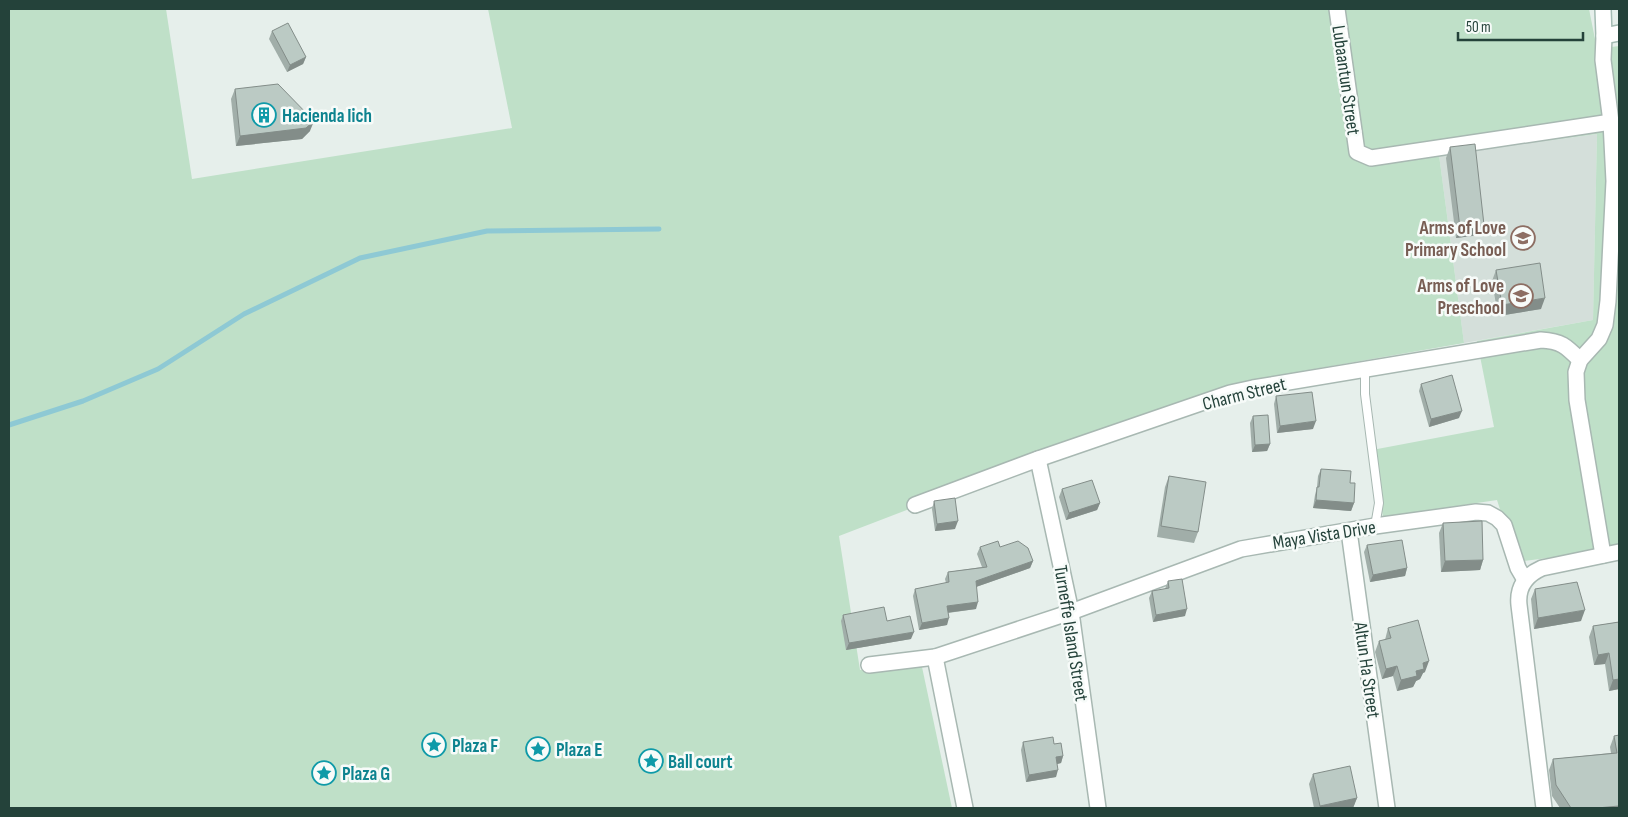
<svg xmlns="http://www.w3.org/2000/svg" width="1628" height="817" viewBox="0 0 1628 817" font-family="'Sofia Sans Condensed',sans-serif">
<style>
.built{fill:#d4dfda}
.green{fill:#bfe0c8}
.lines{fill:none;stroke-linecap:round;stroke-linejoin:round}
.stream{stroke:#8ec9d4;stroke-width:5}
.lane-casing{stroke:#a8b8b2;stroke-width:10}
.street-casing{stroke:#a8b8b2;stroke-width:18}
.secondary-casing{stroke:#a4bbb3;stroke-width:18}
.lane{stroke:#fff;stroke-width:8}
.street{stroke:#fff;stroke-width:15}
.secondary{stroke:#fff;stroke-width:15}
.wall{fill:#a1aea9}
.shaded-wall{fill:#838d89}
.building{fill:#bbcac4;stroke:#838d89}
.labels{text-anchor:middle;stroke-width:5;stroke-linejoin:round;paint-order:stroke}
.street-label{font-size:19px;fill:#24423a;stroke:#f7fbf9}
.culture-label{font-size:19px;font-weight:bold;fill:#0d838f;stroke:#f7fbf9;text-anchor:start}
.education-label{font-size:19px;font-weight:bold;fill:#785e54;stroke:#f7fbf9;text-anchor:end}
</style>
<rect width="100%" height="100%" fill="#e6efeb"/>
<polygon class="built" points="1597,134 1593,320 1464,343 1439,155"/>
<polygon class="green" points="9,9 166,9 192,179 512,128 488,9 1589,9 1597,49 1619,46 1619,549 1517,562 1497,500 1383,517 1372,450 1494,427 1477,341 1593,320 1597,134 1439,155 1464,343 1240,382 839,536 860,670 922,667 952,808 9,808"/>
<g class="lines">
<polyline class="stream" points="9,425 83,401 158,369 244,314 360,258 487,231 659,229"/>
<g class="lane-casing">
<polyline id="lane" points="1365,368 1365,394 1379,503 1375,526"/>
</g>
<g class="street-casing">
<g id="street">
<polyline points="1337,9 1357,152 1371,158 1611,122"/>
<polyline points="1038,459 1071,612 1098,808"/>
<path d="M915 505 1038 459 1230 393 1253 388 1541 340C1561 341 1566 346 1580 360"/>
<polyline points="1349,531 1387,808"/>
<polyline points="1603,555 1577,400 1576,372 1580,360 1599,339 1605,325 1608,301 1614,181 1611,122 1603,60 1604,36"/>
<polyline points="935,657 965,808"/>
<polyline points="869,665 935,657 1071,612 1241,549 1375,526 1476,512 1488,513 1497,518 1504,525 1518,568 1525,580"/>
<path d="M1544 808 1519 605C1517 587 1526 575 1542 568L1619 552"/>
</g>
</g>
<g class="secondary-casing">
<polyline id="secondary" points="1603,9 1604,36 1619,33"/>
</g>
<use href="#lane" class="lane"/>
<use href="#street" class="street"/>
<use href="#secondary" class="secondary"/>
</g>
<g class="wall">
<polygon points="272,31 306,57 303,64 287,72 269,39"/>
<polygon points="235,89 310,131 302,139 236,146 231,99"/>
<polygon points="1450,147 1484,225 1480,235 1456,238 1446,158"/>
<polygon points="1496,270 1541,309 1498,316 1492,281"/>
<polygon points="1421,384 1459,418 1429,427 1419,391"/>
<polygon points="1276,396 1313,429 1277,433 1274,404"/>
<polygon points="1253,416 1270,444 1267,451 1252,452 1250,423"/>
<polygon points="1321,469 1350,483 1354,503 1351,511 1313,508 1315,495 1317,487 1318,476"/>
<polygon points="1169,476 1198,532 1194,543 1157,537 1165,487"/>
<polygon points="1062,489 1100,503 1097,510 1066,520 1059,497"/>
<polygon points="934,501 955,529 935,531 932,509"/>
<polygon points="1443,523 1483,560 1480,570 1441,572 1439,533"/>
<polygon points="1367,545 1407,568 1405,576 1370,582 1364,552"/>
<polygon points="980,547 1000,547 1033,561 1030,568 976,587 976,609 948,613 947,625 919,630 913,596 915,589 946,583 945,579 948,572 982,567 977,554"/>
<polygon points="1168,581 1185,616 1153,622 1149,598 1152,591 1165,589"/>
<polygon points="1535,589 1581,621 1534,629 1531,599"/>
<polygon points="843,615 887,621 911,639 846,650 841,621"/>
<polygon points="1619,622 1619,689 1609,691 1605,664 1594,665 1589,637 1593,626"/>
<polygon points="1388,628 1425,672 1423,673 1420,679 1416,681 1413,687 1397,691 1393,676 1382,679 1375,652 1379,641 1385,640"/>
<polygon points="1619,735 1619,808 1560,808 1552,796 1549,770 1553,759 1611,753 1610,747 1614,736"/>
<polygon points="1023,742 1054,744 1063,756 1061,763 1057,764 1056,777 1026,782 1021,750"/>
<polygon points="1313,774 1357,798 1353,808 1314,808 1309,784"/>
</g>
<g class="shaded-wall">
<polygon points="306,57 303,64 287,72 290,65"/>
<polygon points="314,121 310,131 302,139 236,146 240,136"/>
<polygon points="1484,225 1480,235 1456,238 1460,228"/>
<polygon points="1545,298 1541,309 1498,316 1502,305"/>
<polygon points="1462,411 1459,418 1429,427 1431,419"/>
<polygon points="1316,421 1313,429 1277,433 1280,426"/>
<polygon points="1270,444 1267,451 1252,452 1255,445"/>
<polygon points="1316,500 1354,503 1351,511 1313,508"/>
<polygon points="1100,503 1097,510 1066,520 1069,513"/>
<polygon points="958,521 955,529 935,531 937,524"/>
<polygon points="1483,560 1480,570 1441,572 1445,561"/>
<polygon points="1033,561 1030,568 973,588 976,581"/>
<polygon points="1407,568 1405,576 1370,582 1373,575"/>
<polygon points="978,602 976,609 945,613 947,606"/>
<polygon points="1187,609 1185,616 1153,622 1156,615"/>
<polygon points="1585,610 1581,621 1534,629 1538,618"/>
<polygon points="949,618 947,625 919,630 922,623"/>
<polygon points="914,632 911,639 846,650 849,643"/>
<polygon points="1609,653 1605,664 1594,665 1598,655"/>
<polygon points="1429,661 1425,672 1423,673 1420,679 1416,681 1413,687 1397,691 1401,680 1416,671 1423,663"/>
<polygon points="1397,666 1393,676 1382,679 1386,669"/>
<polygon points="1619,679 1619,689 1609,691 1613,680"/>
<polygon points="1063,756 1061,763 1053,765 1056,757"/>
<polygon points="1058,770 1056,777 1026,782 1029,775"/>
<polygon points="1357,798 1353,808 1319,808 1320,806"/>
<polygon points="1619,806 1619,808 1597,808"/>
</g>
<g class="building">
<polygon points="288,23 306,57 290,65 272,31"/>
<polygon points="278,84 314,121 306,128 240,136 235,89"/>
<polygon points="1475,144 1484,225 1460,228 1450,147"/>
<polygon points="1540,263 1545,298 1502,305 1496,270"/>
<polygon points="1452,375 1462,411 1431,419 1421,384"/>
<polygon points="1312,392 1316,421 1280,426 1276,396"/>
<polygon points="1268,415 1270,444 1255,445 1253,416"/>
<polygon points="1321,469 1351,471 1350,483 1355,483 1354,503 1316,500 1317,487 1319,487"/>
<polygon points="1169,476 1206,482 1198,532 1161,526"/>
<polygon points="1092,480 1100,503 1069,513 1062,489"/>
<polygon points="955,498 958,521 937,524 934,501"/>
<polygon points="1482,521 1483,560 1445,561 1443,523"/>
<polygon points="1402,540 1407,568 1373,575 1367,545"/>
<polygon points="998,541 1000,547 1018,541 1028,548 1033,561 976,581 978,602 947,606 949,618 922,623 915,589 949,582 948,572 987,567 980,547"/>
<polygon points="1182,579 1187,609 1156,615 1152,591 1169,588 1168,581"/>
<polygon points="1577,582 1585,610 1538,618 1535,589"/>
<polygon points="884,607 887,621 910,616 914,632 849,643 843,615"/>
<polygon points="1418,620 1429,661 1423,663 1424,669 1416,671 1417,676 1401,680 1397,666 1386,669 1379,641 1391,638 1388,628"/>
<polygon points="1619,622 1619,679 1613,680 1609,653 1598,655 1593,626"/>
<polygon points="1619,735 1619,806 1597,808 1571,808 1556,785 1553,759 1617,753 1614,736"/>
<polygon points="1053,737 1054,744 1061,743 1063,756 1056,757 1058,770 1029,775 1023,742"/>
<polygon points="1350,766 1357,798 1320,806 1313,774"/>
</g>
<defs>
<g id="building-ring" transform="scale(1.25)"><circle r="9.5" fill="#f7fbf9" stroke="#0f9aa8" stroke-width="1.5"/><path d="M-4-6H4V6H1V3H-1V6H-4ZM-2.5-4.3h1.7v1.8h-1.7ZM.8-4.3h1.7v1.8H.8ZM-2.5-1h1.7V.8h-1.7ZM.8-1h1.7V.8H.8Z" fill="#0f9aa8"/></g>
<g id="school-ring" transform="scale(1.25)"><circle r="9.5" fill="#f7fbf9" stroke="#8d6e63" stroke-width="1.5"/><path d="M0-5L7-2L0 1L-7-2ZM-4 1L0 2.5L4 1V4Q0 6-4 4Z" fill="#8d6e63"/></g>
<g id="sight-ring" transform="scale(1.25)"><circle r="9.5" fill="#f7fbf9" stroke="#0f9aa8" stroke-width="1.5"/><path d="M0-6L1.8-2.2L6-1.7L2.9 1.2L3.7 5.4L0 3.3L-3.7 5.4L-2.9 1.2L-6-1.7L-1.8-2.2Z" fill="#0f9aa8"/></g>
</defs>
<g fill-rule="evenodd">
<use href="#building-ring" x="264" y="115"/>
<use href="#school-ring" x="1523" y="238"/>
<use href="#school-ring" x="1521" y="296"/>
<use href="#sight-ring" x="434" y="745"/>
<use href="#sight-ring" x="538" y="749"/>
<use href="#sight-ring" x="651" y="761"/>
<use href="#sight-ring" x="324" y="773"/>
</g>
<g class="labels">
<g class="street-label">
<text transform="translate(1347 80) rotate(82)" y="7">Lubaantun Street</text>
<text transform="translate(1244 393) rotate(-14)" y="7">Charm Street</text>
<text transform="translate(1324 534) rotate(-9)" y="7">Maya Vista Drive</text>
<text transform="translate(1072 633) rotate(81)" y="7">Turneffe Island Street</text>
<text transform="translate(1368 670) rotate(82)" y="7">Altun Ha Street</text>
</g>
<g class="culture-label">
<text x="282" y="122">Hacienda Iich</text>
<text x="452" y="752">Plaza F</text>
<text x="556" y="756">Plaza E</text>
<text x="668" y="768">Ball court</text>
<text x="342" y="780">Plaza G</text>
</g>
<g class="education-label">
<text x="1506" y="234">Arms of Love<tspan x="1506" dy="22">Primary School</tspan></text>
<text x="1504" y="292">Arms of Love<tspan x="1504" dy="22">Preschool</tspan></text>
</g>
</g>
<rect width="1628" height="817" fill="none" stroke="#24423a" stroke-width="20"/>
<path d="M1458 32v8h125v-8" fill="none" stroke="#24423a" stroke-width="2.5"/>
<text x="1466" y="32" font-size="15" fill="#24423a" stroke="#f7fbf9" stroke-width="4" paint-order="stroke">50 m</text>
</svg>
